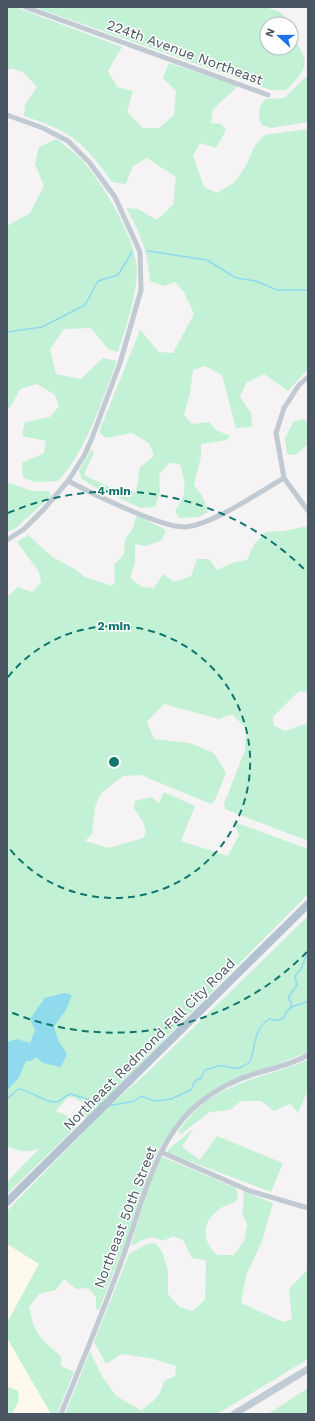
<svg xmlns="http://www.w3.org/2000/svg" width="315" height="1421" viewBox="0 0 315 1421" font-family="'Work Sans',sans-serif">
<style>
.commercial{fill:#fdf9ef}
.green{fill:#c3f1d5}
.water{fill:#90daee}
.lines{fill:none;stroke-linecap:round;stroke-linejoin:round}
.stream{stroke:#90daee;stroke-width:1.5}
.street{stroke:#c1cad2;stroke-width:5}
.secondary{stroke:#c1cbd6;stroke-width:7}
.primary{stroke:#b3c2d1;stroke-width:8}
.ring{fill:none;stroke:#0f766e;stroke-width:2;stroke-dasharray:7 5}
.labels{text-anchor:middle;stroke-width:3;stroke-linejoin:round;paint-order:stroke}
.street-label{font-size:14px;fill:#4a5661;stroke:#fff}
.centre{fill:#0f766e;stroke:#fff;stroke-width:2}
.ring-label{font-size:12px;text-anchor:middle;font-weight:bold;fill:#0f766e;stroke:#fff;stroke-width:3;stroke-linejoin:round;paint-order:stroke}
</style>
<rect width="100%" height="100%" fill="#f5f3f3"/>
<g class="commercial">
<polygon points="7,1244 39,1264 7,1323"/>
<polygon points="7,1338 51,1414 7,1414"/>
</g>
<g class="green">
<path d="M7 7H15L122 47 108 71 117 87 133 91 127 112 143 128H159L174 115 176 91 163 78 169 63 238 86 213 109 211 123 221 124 226 130 216 148 200 143 193 156 204 187 217 193 235 182 247 164 255 145 265 135 308 129V369L288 391 264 374 246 383 240 397 251 413 252 427 236 428 222 375 205 366 193 370 190 393 184 415 192 424 209 422 216 430 230 436 227 440 201 444V456L194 485 204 499 208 512 199 517 179 518 175 511C188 491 186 487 180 464L169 463 159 475 160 492 155 507 141 508 91 485 82 479 79 471 91 450 94 452 84 475 126 495 136 492 140 467 154 456 149 443 132 433 106 438 99 432 140 330 159 352 173 353 194 314 184 292 175 282 164 286 150 281C147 249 141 235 126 208L138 209 157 220 173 205 176 177 147 158 133 166 126 184 112 182C83 141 72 132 24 116L25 105 37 87 23 72 10 68 7 71Z"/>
<path d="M34 7H266L282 13 288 24H267V48H291V31C307 63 313 63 286 90H271Z"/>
<path d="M308 75V122L271 128 262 125C257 115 258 108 265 99L284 98Z"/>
<path d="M57 139C66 147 79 155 86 165 106 189 137 241 137 272 136 299 126 326 118 352L108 349 91 328 64 329 50 349 56 374 81 379 103 358 117 361C101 402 88 448 58 481L35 482 23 478 22 463 44 453 46 441 22 436 25 422 50 417 59 406 55 395 37 384 20 389 11 406 7 410V226L30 213 44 186 35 164 39 147Z"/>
<polygon points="302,419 308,422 308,444 296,455 287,454 285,438 293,422"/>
<polygon points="7,482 32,491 49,491 51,496 16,528 7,532"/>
<path d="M137 515 166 530 162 540 146 546 135 544V564L130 578 142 587 154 588 163 574 174 582 191 576 197 559H209L217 570 232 563 247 560 255 543 266 532 284 531 308 526V692L299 691 273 717 274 726 285 731 308 723V841L225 809 224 804 245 750 246 728 232 714 219 719 164 704 147 722 154 739 190 743 214 753 226 773 215 800 211 804 141 775 123 776 101 793 95 807 92 834 85 841 109 848 143 838 146 832 143 822 134 808 135 801 151 797 159 803 164 792 195 806 181 841 228 856 239 835 234 822 308 849V894L89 1116 84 1119 81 1118 82 1110 85 1105 74 1097 67 1098 56 1111 72 1118 76 1127 7 1194V1182L40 1148C27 1153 20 1152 7 1146V597L18 587 32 592 41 583 39 572 17 542 28 535 52 557 73 568 85 577 112 586 115 582 114 565 124 554 125 539 132 530Z"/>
<path d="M308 916V1052L217 1088 173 1129 159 1149 151 1167 129 1234 99 1310 96 1309V1297L88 1288 76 1289 64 1279 56 1290 39 1294 29 1307C34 1333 40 1339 61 1356V1366L74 1372 57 1414H51L7 1338V1323L39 1264 7 1244V1211L106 1109 150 1070Z"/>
<path d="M308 1060V1090L298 1113 290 1104 274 1111 261 1101H241L230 1110 210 1112 181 1134 178 1132C186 1121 194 1110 205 1102 236 1080 274 1074 308 1060Z"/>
<polygon points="194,1128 182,1147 200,1160 217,1136 283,1163 271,1192 168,1153 168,1150"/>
<path d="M163 1157 236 1188 238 1196 235 1202C208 1210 194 1233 217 1255H234L244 1241 247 1225 242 1212 244 1198 243 1191 273 1203 262 1241 246 1276 241 1303 283 1322 292 1319 289 1289 308 1269V1359L217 1414H65L90 1351 102 1376 116 1396 141 1410C154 1402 161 1395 164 1381L175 1376 176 1366 150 1358 121 1354 106 1364 94 1342 129 1254 147 1244 154 1243 159 1247 163 1254 168 1271V1294L179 1307 193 1311 205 1300 206 1260 192 1258 183 1240 173 1236 163 1241C151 1233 143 1240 131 1246 136 1230 153 1166 163 1157Z"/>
<polygon points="9,1387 18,1391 19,1400 12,1414 7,1414 7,1388"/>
<polygon points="308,1388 308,1414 268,1414"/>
</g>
<polygon class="water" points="65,993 72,995 66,1010 54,1026 58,1040 67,1054 61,1067 43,1063 36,1057 31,1061 26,1061 18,1079 7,1090 7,1042 17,1039 30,1043 35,1030 30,1019 45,998"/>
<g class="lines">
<g class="stream">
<polyline points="148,251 207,260 236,278 256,281 277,290 308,290"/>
<polyline points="7,332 42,327 85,305 98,281 118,275 132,252"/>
<polyline points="291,1007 291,1002 288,998 297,985 295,976 301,969 306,956 308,956"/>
<path d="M7 1099 18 1089C31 1090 42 1102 55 1102 62 1102 64 1095 71 1094L102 1104"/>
<path d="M108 1106 135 1101 141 1096 155 1101 171 1099 191 1090 195 1081 201 1078 205 1070C209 1069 214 1067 218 1066 233 1065 233 1074 250 1062 256 1045 253 1030 269 1019 290 1023 281 1013 292 1007 297 1005 303 1004 308 1001"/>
</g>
<g class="street">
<polyline points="25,7 268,95"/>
<polyline points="7,115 43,128 68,141 89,162 115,197 140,252 141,290 120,363 92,438 84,456 68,481 44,509 24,529 7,540"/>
<polyline points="308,377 299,385 284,408 276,433 284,478 308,511"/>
<path d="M68 481C91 493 164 529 186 527 214 524 259 492 284 478"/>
<polyline points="161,1152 250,1191 308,1208"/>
<path d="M61 1414C82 1361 105 1308 124 1254 143 1202 154 1141 198 1104 215 1090 236 1079 257 1073 274 1068 293 1064 308 1055"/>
</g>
<polyline class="secondary" points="234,1414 308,1369"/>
<polyline class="primary" points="7,1202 308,904"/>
</g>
<g class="ring">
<path d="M8 677A136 136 0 1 1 8 847"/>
<path d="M307 952A271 271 0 0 1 8 1011M8 513A271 271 0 0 1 307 572"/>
</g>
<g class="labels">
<g class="street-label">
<text transform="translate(185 52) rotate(20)" y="5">224th Avenue Northeast</text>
<text transform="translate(149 1044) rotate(-45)" y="5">Northeast Redmond Fall City Road</text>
<text transform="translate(125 1217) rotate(-69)" y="5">Northeast 50th Street</text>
</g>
</g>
<circle cx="114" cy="762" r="6" class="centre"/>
<g class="ring-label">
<text x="114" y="495">4 min</text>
<text x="114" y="630">2 min</text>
</g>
<rect width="315" height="1421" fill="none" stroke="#4a5661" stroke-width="16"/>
<g transform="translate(279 36) rotate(291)"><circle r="19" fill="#ffffff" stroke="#b7bbc0"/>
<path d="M0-3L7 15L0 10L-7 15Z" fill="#1a73e8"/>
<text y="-6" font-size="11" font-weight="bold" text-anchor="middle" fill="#4a5661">N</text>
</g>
</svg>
